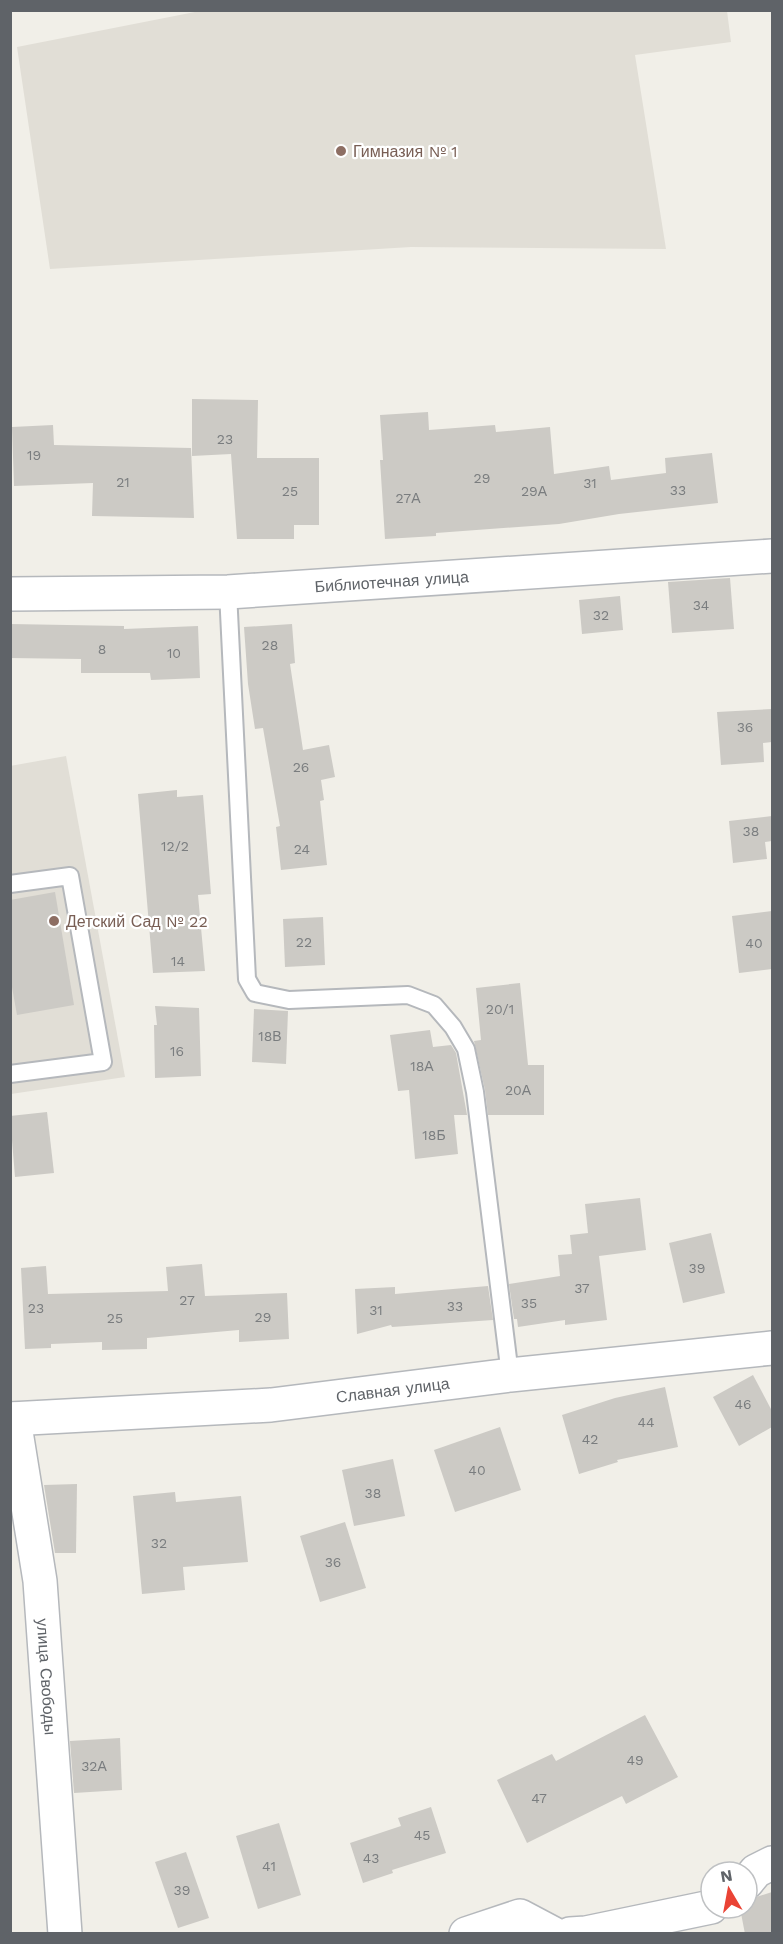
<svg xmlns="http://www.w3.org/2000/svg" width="783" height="1944" viewBox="0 0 783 1944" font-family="'Work Sans',sans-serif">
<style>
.education{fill:#e1ded6}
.building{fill:#cccac5}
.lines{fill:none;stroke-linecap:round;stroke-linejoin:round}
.service-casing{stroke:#b5b8bc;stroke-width:20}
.minor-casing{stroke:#b5b8bc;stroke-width:36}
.service{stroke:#fff;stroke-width:16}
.minor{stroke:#fff;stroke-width:33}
.education-dot{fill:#8d6e63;stroke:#fff;stroke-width:2}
.labels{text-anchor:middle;stroke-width:4.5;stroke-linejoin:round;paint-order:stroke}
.number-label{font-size:14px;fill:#7a7d7f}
.education-label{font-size:16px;fill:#785e54;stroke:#fff;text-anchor:start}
.street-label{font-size:16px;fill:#5f6368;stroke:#fff}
</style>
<rect width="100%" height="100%" fill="#f1efe8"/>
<g class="education">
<polygon points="200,11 727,11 731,42 635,55 666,249 411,247 50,269 17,47"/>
<polygon points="66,756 125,1077 11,1094 10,766"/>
</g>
<g class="building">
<polygon points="192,399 258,400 257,458 319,458 319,525 294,525 294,539 237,539 231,454 192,456"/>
<polygon points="428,412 429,430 495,425 496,432 550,427 554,474 609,466 611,480 666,473 665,458 712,453 718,503 619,514 559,524 436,533 436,536 385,539 380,460 383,460 380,415"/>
<polygon points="53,425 54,445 191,448 194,518 92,516 93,483 14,486 12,427"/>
<polygon points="730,578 734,629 672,633 668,582"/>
<polygon points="620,596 623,630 582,634 579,600"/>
<polygon points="10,624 124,626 124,629 198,626 200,678 151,680 150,673 81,673 81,659 10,658"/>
<polygon points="292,624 295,663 290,664 303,750 329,745 335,777 321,780 324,800 320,801 327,865 281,870 276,827 280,826 263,728 255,729 248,684 244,627"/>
<polygon points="772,709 772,742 763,743 764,762 721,765 717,712"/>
<polygon points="177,790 177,797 203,795 211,894 198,895 205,971 153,973 138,794"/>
<polygon points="772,816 772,841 765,842 767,859 733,863 729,821"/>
<polygon points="55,892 74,1005 17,1015 10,976 10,900"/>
<polygon points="772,911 772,969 739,973 732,916"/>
<polygon points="323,917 325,965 285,967 283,919"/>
<polygon points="520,983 528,1065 544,1065 544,1115 488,1115 485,1090 474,1041 481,1040 476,988"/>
<polygon points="155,1006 199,1008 201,1076 155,1078 154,1025 157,1025"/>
<polygon points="254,1009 288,1011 286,1064 252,1062"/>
<polygon points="430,1030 433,1047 451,1045 456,1053 467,1115 454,1115 458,1154 415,1159 409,1090 398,1091 390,1035"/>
<polygon points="47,1112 54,1173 15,1177 10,1116"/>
<polygon points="640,1198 646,1250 599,1256 607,1320 565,1325 565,1320 518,1327 517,1319 514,1319 509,1284 560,1276 558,1255 572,1254 570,1235 588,1233 585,1204"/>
<polygon points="711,1233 725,1293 683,1303 669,1243"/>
<polygon points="202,1264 205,1296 287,1293 289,1339 239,1342 239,1330 147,1338 147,1349 102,1350 102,1342 51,1344 51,1348 25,1349 21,1268 46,1266 48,1294 168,1291 166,1267"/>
<polygon points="488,1286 493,1320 392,1327 391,1325 357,1334 355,1289 395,1287 395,1294"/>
<polygon points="753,1375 772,1411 772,1427 739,1446 713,1397"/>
<polygon points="665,1387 678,1447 617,1460 618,1462 579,1474 562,1415 615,1398"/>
<polygon points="500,1427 521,1490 455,1512 434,1450"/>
<polygon points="393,1459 405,1516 354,1526 342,1470"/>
<polygon points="77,1484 76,1553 55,1553 44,1485"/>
<polygon points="175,1492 176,1502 241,1496 248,1562 183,1567 185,1590 142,1594 133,1496"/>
<polygon points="345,1522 366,1588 320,1602 300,1536"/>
<polygon points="645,1715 678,1777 626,1804 622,1796 527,1843 497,1780 552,1754 556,1761"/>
<polygon points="120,1738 122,1790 74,1793 70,1741"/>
<polygon points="431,1807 446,1853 392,1870 393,1873 363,1883 350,1843 401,1826 398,1818"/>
<polygon points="279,1823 301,1895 258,1909 236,1836"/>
<polygon points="186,1852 209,1918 178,1928 155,1862"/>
<polygon points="772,1892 772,1934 745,1934 740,1908 747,1908 747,1900"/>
</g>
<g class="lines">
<g class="service-casing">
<g id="service">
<polyline points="228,592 247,979 255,993 289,1000 408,995 434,1005 453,1027 466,1049 475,1092 510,1375"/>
<polyline points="10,884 70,876 103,1062 10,1074"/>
</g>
</g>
<g class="minor-casing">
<g id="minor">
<path id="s1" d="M10 594 228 592 772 556"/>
<path id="s2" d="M10 1419 271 1405 510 1375 772 1348"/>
<path id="s3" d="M14 1419 40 1581 65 1934"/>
<polyline points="747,1882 756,1871 772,1863"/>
<polyline points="466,1934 520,1916 554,1934"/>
<polyline points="570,1934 586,1933 711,1907"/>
</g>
</g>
<use href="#service" class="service"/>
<use href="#minor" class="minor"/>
</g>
<g class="education-dot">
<circle cx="341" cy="151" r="6"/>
<circle cx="54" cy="921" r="6"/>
</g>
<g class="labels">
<g class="number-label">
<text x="225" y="444">23</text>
<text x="34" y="460">19</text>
<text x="482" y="483">29</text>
<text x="123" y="487">21</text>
<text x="590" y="488">31</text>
<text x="678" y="495">33</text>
<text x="290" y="496">25</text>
<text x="534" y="496">29А</text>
<text x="408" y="503">27А</text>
<text x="701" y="610">34</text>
<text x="601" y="620">32</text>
<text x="270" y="650">28</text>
<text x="102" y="654">8</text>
<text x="174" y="658">10</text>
<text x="745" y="732">36</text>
<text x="301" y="772">26</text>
<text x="751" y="836">38</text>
<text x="175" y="851">12/2</text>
<text x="302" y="854">24</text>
<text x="304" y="947">22</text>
<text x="754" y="948">40</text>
<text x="178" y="966">14</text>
<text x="500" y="1014">20/1</text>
<text x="270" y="1041">18В</text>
<text x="177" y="1056">16</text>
<text x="422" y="1071">18А</text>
<text x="518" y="1095">20А</text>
<text x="434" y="1140">18Б</text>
<text x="697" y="1273">39</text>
<text x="582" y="1293">37</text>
<text x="187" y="1305">27</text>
<text x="529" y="1308">35</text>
<text x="455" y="1311">33</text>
<text x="36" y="1313">23</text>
<text x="376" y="1315">31</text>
<text x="263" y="1322">29</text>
<text x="115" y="1323">25</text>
<text x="743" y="1409">46</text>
<text x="646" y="1427">44</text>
<text x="590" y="1444">42</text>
<text x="477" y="1475">40</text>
<text x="373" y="1498">38</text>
<text x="159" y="1548">32</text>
<text x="333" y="1567">36</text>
<text x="635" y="1765">49</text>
<text x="94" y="1771">32А</text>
<text x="539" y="1803">47</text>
<text x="422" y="1840">45</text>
<text x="371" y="1863">43</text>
<text x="269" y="1871">41</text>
<text x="182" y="1895">39</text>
</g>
<g class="education-label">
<text x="353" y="157">Гимназия № 1</text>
<text x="66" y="927">Детский Сад № 22</text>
</g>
<g class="street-label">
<text dy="6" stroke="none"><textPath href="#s1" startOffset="382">Библиотечная улица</textPath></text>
<text dy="6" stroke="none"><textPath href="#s2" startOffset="384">Славная улица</textPath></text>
<text dy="6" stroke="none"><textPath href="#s3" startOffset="260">улица Свободы</textPath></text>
</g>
</g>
<rect width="783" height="1944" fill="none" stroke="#5f6368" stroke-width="24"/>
<g transform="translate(729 1890) rotate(350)"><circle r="28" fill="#ffffff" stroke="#bfc1c3" stroke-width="1.5"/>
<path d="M0-4.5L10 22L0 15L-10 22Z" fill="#ea4335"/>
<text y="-9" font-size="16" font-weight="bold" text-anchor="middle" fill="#5f6368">N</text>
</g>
</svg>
